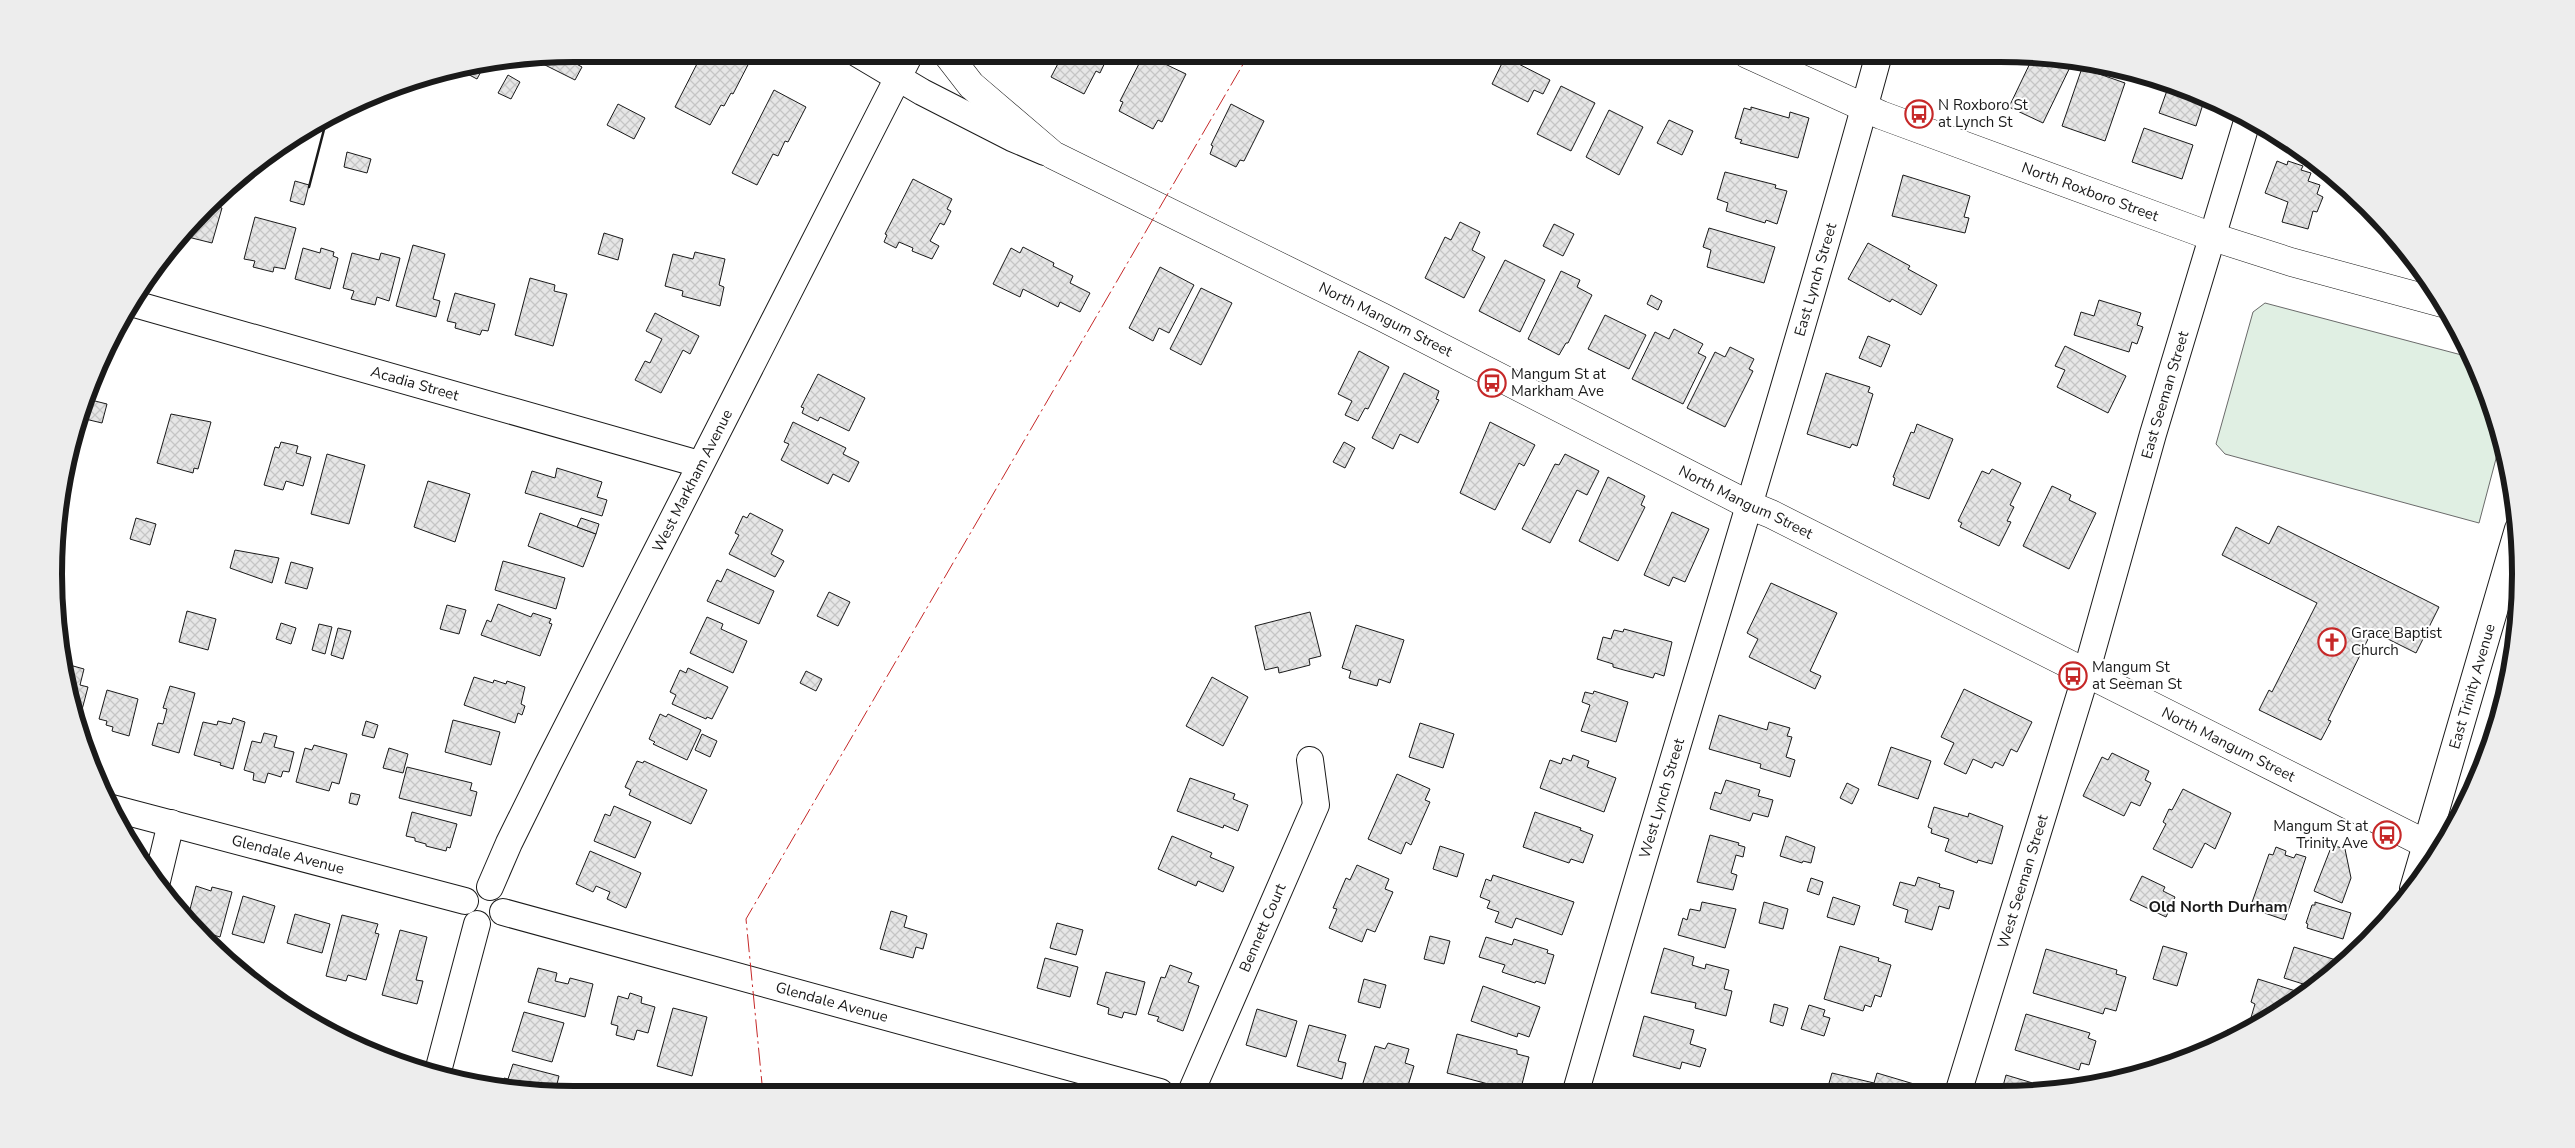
<svg xmlns="http://www.w3.org/2000/svg" width="2575" height="1148" viewBox="0 0 2575 1148" font-family="'Nunito Sans',sans-serif">
<style>
.pitch{fill:#e0efe3;stroke:#6a6a6a}
.building{fill:url(#building-cross-hatch);stroke:#1a1a1a}
.lines{fill:none;stroke-linecap:round;stroke-linejoin:round}
.minor-casing{stroke:#1a1a1a;stroke-width:28}
.major-casing{stroke:#1a1a1a;stroke-width:29}
.minor{stroke:#fff;stroke-width:26}
.major{stroke:#fff;stroke-width:28}
.wall{stroke:#1a1a1a;stroke-width:2.5}
.power{stroke:#c62828;stroke-width:1;stroke-dasharray:18 4 2.5 4;stroke-linecap:butt}
.labels{text-anchor:middle;stroke-width:4;stroke-linejoin:round;paint-order:stroke}
.poi-label{font-size:15px;fill:#1a1a1a;stroke:#fff;text-anchor:start}
.street-label{font-size:15px;fill:#1a1a1a;stroke:#fff}
.neighbourhood-label{font-size:16px;font-weight:bold;fill:#1a1a1a;stroke:#fff}
.rim{fill:none;stroke:#1a1a1a;stroke-width:6}
</style>
<defs>
<pattern id="building-cross-hatch" width="8" height="8" patternUnits="userSpaceOnUse" patternTransform="scale(1.25)"><rect width="8" height="8" fill="#e6e6e6"/><path d="M0 0l8 8M0 8l8-8" fill="none" stroke="#c5c5c5"/></pattern>
</defs>
<rect width="100%" height="100%" fill="#fff"/>
<polygon class="pitch" points="2265,303 2473,358 2502,436 2479,523 2225,454 2216,444 2253,312"/>
<g class="building">
<polygon points="573,54 569,60 582,67 575,80 531,58"/>
<polygon points="702,54 746,54 752,57 733,94 731,93 724,106 721,105 710,125 675,107"/>
<polygon points="1063,54 1109,54 1100,73 1096,71 1084,94 1051,77"/>
<polygon points="1144,54 1186,74 1162,122 1158,120 1153,129 1119,111 1123,102 1120,101"/>
<polygon points="1505,57 1550,80 1543,94 1534,90 1528,102 1492,84"/>
<polygon points="2033,57 2073,61 2043,123 2009,107"/>
<polygon points="486,62 477,79 456,68 473,64"/>
<polygon points="2082,68 2125,83 2105,141 2062,126"/>
<polygon points="508,75 520,82 511,99 498,93"/>
<polygon points="2170,82 2205,98 2196,126 2159,113"/>
<polygon points="1561,86 1595,103 1571,151 1537,134"/>
<polygon points="774,90 806,107 788,142 785,141 778,156 773,154 757,185 732,173"/>
<polygon points="618,104 645,118 634,139 607,125"/>
<polygon points="1231,104 1264,121 1244,161 1240,160 1236,167 1210,154 1213,146 1211,145"/>
<polygon points="1751,107 1789,118 1790,112 1809,118 1798,158 1740,143 1742,140 1735,138 1744,108 1751,110"/>
<polygon points="1609,110 1643,127 1619,175 1586,157"/>
<polygon points="1669,120 1693,131 1682,155 1657,143"/>
<polygon points="2144,128 2193,145 2182,179 2132,162"/>
<polygon points="347,152 371,159 367,173 344,167"/>
<polygon points="2277,161 2287,165 2288,161 2303,166 2301,170 2311,173 2308,181 2320,185 2317,194 2323,197 2317,212 2313,211 2308,229 2282,222 2288,202 2265,193"/>
<polygon points="1725,172 1776,185 1775,188 1787,191 1777,224 1766,220 1765,223 1726,211 1728,203 1717,199"/>
<polygon points="1903,175 1970,196 1964,217 1969,218 1965,233 1892,216"/>
<polygon points="913,179 952,199 947,209 951,211 944,225 940,223 930,241 939,246 932,259 912,251 913,248 899,242 896,248 884,242 887,235 885,234"/>
<polygon points="295,181 309,185 304,205 290,201"/>
<polygon points="217,197 214,206 222,208 212,243 180,235"/>
<polygon points="2359,199 2371,212 2356,207"/>
<polygon points="255,217 296,228 285,269 274,267 273,272 253,267 255,261 244,259"/>
<polygon points="1460,222 1480,232 1472,250 1485,257 1464,298 1425,278 1445,237 1451,240"/>
<polygon points="1554,224 1574,234 1563,256 1543,246"/>
<polygon points="1709,228 1775,247 1764,283 1707,267 1711,250 1703,247"/>
<polygon points="604,233 623,239 618,260 598,254"/>
<polygon points="1868,243 1910,266 1908,269 1937,285 1921,315 1892,299 1890,302 1848,279"/>
<polygon points="413,245 445,254 433,299 440,301 436,317 396,306"/>
<polygon points="1023,247 1054,263 1053,266 1073,276 1070,283 1090,293 1080,312 1060,302 1058,307 1023,289 1020,297 993,284 1011,248 1020,253"/>
<polygon points="303,248 320,253 321,248 334,252 333,256 338,258 330,289 295,279"/>
<polygon points="695,252 725,259 719,285 724,287 720,306 682,296 683,291 665,286 673,254 693,259"/>
<polygon points="352,253 379,260 381,253 400,258 389,301 377,297 375,305 351,299 354,291 343,288"/>
<polygon points="1505,260 1545,280 1520,332 1479,311"/>
<polygon points="1160,267 1194,285 1169,333 1159,328 1153,341 1129,328"/>
<polygon points="1561,271 1580,280 1577,287 1592,295 1568,343 1566,343 1559,355 1528,339"/>
<polygon points="530,278 555,285 554,291 567,294 553,346 515,335"/>
<polygon points="1201,288 1232,303 1201,365 1170,349"/>
<polygon points="455,293 495,304 488,331 482,330 480,335 455,328 456,323 447,321"/>
<polygon points="1651,295 1662,301 1658,310 1647,304"/>
<polygon points="2099,300 2141,313 2137,325 2143,327 2137,344 2132,342 2129,352 2074,335 2081,312 2094,316"/>
<polygon points="655,313 699,336 690,354 683,350 661,393 635,380 645,361 650,363 662,339 646,331"/>
<polygon points="1605,315 1646,335 1629,369 1588,349"/>
<polygon points="1674,329 1703,344 1698,353 1706,357 1683,404 1632,379 1655,332 1669,339"/>
<polygon points="1868,336 1890,345 1881,367 1859,358"/>
<polygon points="2065,346 2126,376 2108,413 2057,387 2065,370 2055,366"/>
<polygon points="1730,347 1754,359 1749,369 1753,371 1725,427 1687,408 1715,352 1725,357"/>
<polygon points="1359,351 1389,367 1368,409 1365,408 1358,421 1345,415 1352,401 1338,394"/>
<polygon points="1404,373 1439,391 1436,399 1439,400 1418,443 1400,434 1393,449 1372,438"/>
<polygon points="1826,373 1870,387 1868,392 1873,394 1857,446 1852,444 1850,448 1807,434"/>
<polygon points="818,374 865,398 849,431 820,417 818,421 802,413 804,408 801,407"/>
<polygon points="89,388 87,399 107,404 102,423 81,418 79,421"/>
<polygon points="171,414 211,422 198,469 194,468 193,473 157,463"/>
<polygon points="793,422 846,448 843,454 859,462 849,482 833,474 828,484 781,460 789,444 784,442"/>
<polygon points="1490,422 1535,445 1524,466 1519,463 1495,510 1460,493"/>
<polygon points="1917,424 1953,439 1929,499 1893,485 1895,478 1893,477 1911,432 1914,433"/>
<polygon points="281,442 298,446 296,453 311,457 303,486 286,481 283,490 264,485 275,447 279,448"/>
<polygon points="1344,442 1355,448 1345,468 1333,462"/>
<polygon points="327,454 365,465 349,524 311,514"/>
<polygon points="1565,454 1599,471 1587,495 1577,490 1550,543 1522,529 1555,464 1559,465"/>
<polygon points="557,468 602,482 597,497 607,500 602,516 525,493 532,471 555,478"/>
<polygon points="1992,469 2021,483 2010,505 2014,507 2007,521 2011,522 1999,546 1960,527 1962,523 1958,521 1982,471 1989,474"/>
<polygon points="1608,477 1645,496 1641,505 1645,507 1618,561 1579,541"/>
<polygon points="428,481 470,494 455,542 414,527"/>
<polygon points="2052,486 2071,495 2069,500 2096,513 2069,569 2023,546"/>
<polygon points="1672,512 1709,529 1685,582 1673,577 1669,586 1644,575"/>
<polygon points="540,513 596,534 583,567 528,546"/>
<polygon points="750,513 783,530 771,554 784,561 775,577 729,554 739,535 735,533 743,516 747,518"/>
<polygon points="136,518 156,524 150,545 130,539"/>
<polygon points="581,518 599,524 596,534 577,527"/>
<polygon points="2278,526 2439,607 2416,653 2372,631 2328,720 2331,721 2321,740 2259,710 2269,690 2272,692 2317,603 2222,555 2236,527 2269,544"/>
<polygon points="235,550 279,558 272,583 230,568"/>
<polygon points="503,561 565,578 556,609 495,590"/>
<polygon points="291,562 313,568 307,589 285,583"/>
<polygon points="727,569 774,591 759,624 707,601 717,580 721,582"/>
<polygon points="1771,583 1837,613 1810,671 1821,676 1815,689 1749,657 1758,639 1747,633"/>
<polygon points="829,592 850,602 838,626 817,616"/>
<polygon points="498,604 531,617 533,613 551,619 549,623 552,624 540,656 481,635 487,620 491,622"/>
<polygon points="447,605 466,610 459,634 440,629"/>
<polygon points="187,611 216,619 208,650 179,642"/>
<polygon points="1310,612 1321,656 1309,659 1310,665 1279,673 1278,667 1265,670 1255,626"/>
<polygon points="707,617 723,624 721,629 747,641 733,673 690,653"/>
<polygon points="281,623 296,628 291,644 276,639"/>
<polygon points="319,624 332,627 325,654 312,650"/>
<polygon points="1356,625 1404,640 1390,683 1379,679 1377,686 1349,678 1351,671 1342,668"/>
<polygon points="338,628 351,631 343,659 331,655"/>
<polygon points="1624,629 1672,642 1664,676 1655,673 1653,678 1613,667 1613,664 1597,659 1603,637 1611,639 1614,630 1623,632"/>
<polygon points="2515,634 2517,642 2509,674 2504,673"/>
<polygon points="66,664 84,669 80,685 88,687 79,721 76,720 64,675"/>
<polygon points="688,668 728,687 712,719 707,717 706,719 672,704 676,695 670,692 680,670 686,673"/>
<polygon points="806,671 822,679 816,691 800,683"/>
<polygon points="474,677 493,683 494,680 506,684 507,681 525,687 521,704 525,706 522,715 518,713 515,723 464,705"/>
<polygon points="1212,677 1248,697 1223,746 1186,726"/>
<polygon points="170,686 195,693 179,753 152,745 158,723 163,724 167,709 163,708"/>
<polygon points="1964,689 2032,722 2017,752 2011,749 2003,766 1995,762 1992,768 1973,759 1966,774 1944,764 1954,743 1941,737"/>
<polygon points="107,690 138,699 129,736 112,731 113,727 106,725 107,721 99,719"/>
<polygon points="1594,691 1628,702 1616,742 1581,731 1590,705 1582,702 1585,692 1593,694"/>
<polygon points="2505,694 2496,731 2492,730"/>
<polygon points="660,714 666,717 668,714 701,730 687,760 653,744 655,742 649,739"/>
<polygon points="1719,715 1767,730 1769,722 1790,728 1787,736 1792,737 1786,757 1795,760 1790,777 1760,768 1761,764 1709,749"/>
<polygon points="233,718 245,722 233,769 220,765 221,763 194,755 203,722 217,725 218,721 231,724"/>
<polygon points="453,720 500,732 491,765 445,752"/>
<polygon points="366,721 378,725 374,738 362,735"/>
<polygon points="1420,723 1454,734 1443,768 1409,757"/>
<polygon points="264,733 277,736 274,747 294,752 289,772 283,771 281,777 268,773 265,783 253,780 254,773 244,770 252,741 261,743"/>
<polygon points="702,734 717,741 710,757 695,750"/>
<polygon points="314,745 347,754 339,784 332,782 329,791 296,782 305,748 312,750"/>
<polygon points="1891,747 1931,761 1918,799 1878,785"/>
<polygon points="389,748 408,754 403,773 383,768"/>
<polygon points="2112,753 2149,771 2145,780 2151,783 2140,806 2131,802 2124,816 2083,796 2102,757 2108,760"/>
<polygon points="1573,755 1589,761 1587,767 1616,778 1604,812 1540,788 1550,760 1561,764 1563,758 1571,761"/>
<polygon points="637,761 643,763 644,761 707,790 691,824 629,795 631,790 625,787"/>
<polygon points="407,767 472,783 470,790 477,792 471,816 399,798"/>
<polygon points="1397,774 1430,789 1425,800 1430,802 1411,845 1406,842 1401,854 1368,839"/>
<polygon points="1190,778 1235,794 1233,799 1248,805 1238,831 1224,825 1223,828 1177,811"/>
<polygon points="1726,780 1760,790 1758,796 1773,800 1768,817 1753,813 1750,821 1710,809 1715,792 1721,794"/>
<polygon points="1847,783 1859,789 1852,804 1840,798"/>
<polygon points="2183,789 2231,813 2215,849 2205,843 2192,868 2153,849 2166,824 2163,822 2169,809 2172,810"/>
<polygon points="351,793 360,795 357,805 349,803"/>
<polygon points="614,806 651,822 635,858 594,841 605,814 610,816"/>
<polygon points="1934,807 1968,817 1969,813 2003,826 1992,864 1978,860 1977,863 1945,851 1949,839 1931,833 1932,829 1928,827"/>
<polygon points="412,812 457,824 450,848 447,847 446,851 426,846 426,844 415,841 415,838 406,836"/>
<polygon points="1535,812 1581,828 1580,830 1593,835 1583,863 1571,859 1569,863 1523,847"/>
<polygon points="1710,835 1739,843 1738,845 1745,847 1743,857 1736,855 1731,873 1737,875 1733,890 1697,882"/>
<polygon points="1172,836 1212,853 1210,857 1234,867 1223,892 1198,881 1196,886 1158,869"/>
<polygon points="1786,836 1815,847 1811,863 1803,861 1802,863 1780,856"/>
<polygon points="2332,845 2345,849 2351,878 2342,903 2314,891"/>
<polygon points="1440,846 1464,854 1457,877 1433,869"/>
<polygon points="2276,847 2286,851 2285,855 2294,858 2296,854 2306,857 2285,920 2250,908 2269,854 2273,855"/>
<polygon points="590,851 641,873 626,908 607,899 610,892 596,886 593,892 576,884"/>
<polygon points="1357,865 1389,879 1385,889 1393,892 1375,932 1367,929 1362,942 1329,928 1337,909 1333,908 1346,878 1350,880"/>
<polygon points="1493,875 1574,902 1562,935 1516,918 1512,928 1495,922 1499,912 1487,908 1490,901 1480,897 1486,879 1491,881"/>
<polygon points="2142,876 2165,887 2163,891 2175,897 2166,917 2130,900"/>
<polygon points="1918,877 1940,884 1939,887 1954,891 1949,909 1939,906 1932,930 1905,922 1908,910 1893,905 1900,882 1915,886"/>
<polygon points="1811,878 1823,882 1819,895 1807,891"/>
<polygon points="196,886 211,891 212,887 232,892 220,937 197,930 187,921"/>
<polygon points="243,896 275,906 264,943 232,934"/>
<polygon points="1833,897 1860,906 1854,925 1827,917"/>
<polygon points="1702,902 1736,909 1725,948 1678,935 1683,918 1687,920 1690,909 1700,911"/>
<polygon points="1764,902 1788,909 1783,929 1759,923"/>
<polygon points="2315,902 2351,913 2343,939 2307,928 2308,924 2306,923 2312,905 2315,905"/>
<polygon points="891,911 907,916 904,927 927,934 923,949 916,947 913,958 880,949"/>
<polygon points="295,914 330,924 322,953 287,943"/>
<polygon points="342,915 378,924 375,933 379,934 366,980 348,975 346,981 326,976"/>
<polygon points="1057,923 1083,930 1076,955 1050,948"/>
<polygon points="400,930 427,937 416,980 423,981 417,1004 382,995"/>
<polygon points="1430,936 1450,941 1444,964 1424,959"/>
<polygon points="1486,937 1512,945 1514,939 1548,950 1547,953 1554,955 1545,984 1536,981 1535,983 1502,972 1505,965 1479,957"/>
<polygon points="1840,946 1879,958 1878,961 1891,965 1881,997 1875,995 1871,1007 1865,1005 1863,1011 1824,999"/>
<polygon points="2163,946 2187,953 2177,986 2153,979"/>
<polygon points="2294,947 2336,960 2331,975 2316,988 2284,978"/>
<polygon points="1664,948 1694,957 1692,965 1705,969 1706,964 1729,970 1724,989 1732,991 1726,1016 1695,1008 1696,1003 1651,993"/>
<polygon points="2046,949 2117,970 2116,974 2126,977 2116,1011 2105,1008 2103,1014 2033,993"/>
<polygon points="1045,958 1078,967 1070,997 1037,988"/>
<polygon points="1170,965 1192,973 1188,982 1199,986 1183,1031 1157,1021 1159,1017 1148,1014 1161,977 1165,978"/>
<polygon points="538,968 557,973 555,981 568,984 570,978 593,984 585,1017 528,1002"/>
<polygon points="1106,972 1145,982 1136,1015 1124,1012 1122,1018 1108,1014 1109,1008 1097,1004"/>
<polygon points="1364,979 1386,985 1380,1008 1358,1002"/>
<polygon points="2258,979 2305,994 2255,1023 2250,1021 2255,1004 2251,1002"/>
<polygon points="1483,986 1540,1007 1529,1037 1518,1033 1517,1037 1471,1021"/>
<polygon points="630,993 642,997 641,1003 655,1007 648,1033 637,1030 634,1040 616,1035 618,1026 611,1024 618,996 628,999"/>
<polygon points="1774,1004 1788,1008 1783,1026 1770,1022"/>
<polygon points="1809,1005 1825,1010 1823,1016 1830,1018 1824,1036 1801,1029"/>
<polygon points="673,1008 707,1017 692,1076 657,1066"/>
<polygon points="1257,1009 1297,1021 1286,1057 1246,1045"/>
<polygon points="524,1012 564,1023 552,1062 512,1051"/>
<polygon points="2026,1014 2090,1033 2088,1038 2096,1041 2089,1065 2081,1063 2079,1070 2015,1050"/>
<polygon points="1644,1016 1694,1030 1690,1044 1706,1049 1700,1067 1682,1062 1680,1069 1633,1056"/>
<polygon points="1309,1025 1346,1035 1338,1061 1346,1063 1342,1079 1297,1066"/>
<polygon points="2227,1030 2238,1033 2218,1044 2220,1039 2224,1040"/>
<polygon points="1457,1034 1517,1050 1517,1054 1529,1057 1521,1088 1508,1085 1507,1089 1447,1073"/>
<polygon points="1388,1043 1409,1049 1405,1063 1414,1066 1406,1092 1371,1092 1361,1089 1375,1046 1385,1049"/>
<polygon points="513,1064 559,1076 555,1092 502,1087 504,1078 508,1079"/>
<polygon points="1832,1073 1874,1083 1877,1073 1914,1084 1912,1090 1827,1090"/>
<polygon points="2006,1075 2056,1090 2002,1090"/>
<polygon points="1630,1085 1648,1091 1628,1091"/>
</g>
<g class="lines">
<g class="minor-casing">
<g id="minor">
<polyline points="858,54 922,92 1012,138 1045,152"/>
<path id="s1" d="M131 303 699 464"/>
<path id="s2" d="M112 808 465 901"/>
<polyline points="157,881 171,823"/>
<path id="s3" d="M490 887 509 843 547 766 910 54"/>
<path id="s4" d="M2413 889 2518 529"/>
<path id="s5" d="M503 912 1160 1092"/>
<polyline points="437,1075 477,924"/>
<path id="s6" d="M1959 1090 2081 691 2153 434 2248 118"/>
<path id="s7" d="M1576 1091C1675 745 1784 401 1879 54"/>
<path id="s8" d="M1191 1092 1316 805 1310 760"/>
</g>
</g>
<g class="major-casing">
<g id="major">
<path id="s9" d="M947 54 971 85 1053 155 1382 317 1749 505 1771 514 2440 851"/>
<path id="s10" d="M1747 54 1881 115 2213 237 2291 262 2442 303"/>
</g>
</g>
<use href="#minor" class="minor"/>
<use href="#major" class="major"/>
<polyline class="wall" points="309,187 327,118"/>
<polyline class="power" points="763,1094 746,919 1249,54"/>
</g>
<defs>
<g id="bus-ring" transform="scale(1.4375)"><circle r="9.5" fill="#fff" stroke="#c62828" stroke-width="1.5"/><path d="M-5-6H5V4H4V6H2V4H-2V6H-4V4H-5ZM-3.5-4V0h7V-4ZM-3.5 1.2v1.5H-2V1.2ZM2 1.2v1.5H3.5V1.2Z" fill="#c62828"/></g>
<g id="church-ring" transform="scale(1.4375)"><circle r="9.5" fill="#fff" stroke="#c62828" stroke-width="1.5"/><path d="M-1.2-6h2.4v3.5h3.3v2.4h-3.3V6h-2.4V-.1h-3.3v-2.4h3.3Z" fill="#c62828"/></g>
</defs>
<g fill-rule="evenodd">
<use href="#bus-ring" x="1919" y="114"/>
<use href="#bus-ring" x="1492" y="383"/>
<use href="#church-ring" x="2332" y="642"/>
<use href="#bus-ring" x="2073" y="676"/>
<use href="#bus-ring" x="2387" y="835"/>
</g>
<g class="labels">
<g class="poi-label">
<text x="1938" y="110">N Roxboro St<tspan x="1938" dy="17">at Lynch St</tspan></text>
<text x="1511" y="379">Mangum St at<tspan x="1511" dy="17">Markham Ave</tspan></text>
<text x="2351" y="638">Grace Baptist<tspan x="2351" dy="17">Church</tspan></text>
<text x="2092" y="672">Mangum St<tspan x="2092" dy="17">at Seeman St</tspan></text>
<text x="2368" y="831" text-anchor="end">Mangum St at<tspan x="2368" dy="17">Trinity Ave</tspan></text>
</g>
<g class="street-label">
<text dy="5" stroke="none"><textPath href="#s10" startOffset="370">North Roxboro Street</textPath></text>
<text dy="5" stroke="none"><textPath href="#s7" startOffset="846">East Lynch Street</textPath></text>
<text dy="5" stroke="none"><textPath href="#s9" startOffset="518">North Mangum Street</textPath></text>
<text dy="5" stroke="none"><textPath href="#s1" startOffset="295">Acadia Street</textPath></text>
<text dy="5" stroke="none"><textPath href="#s6" startOffset="725">East Seeman Street</textPath></text>
<text dy="5" stroke="none"><textPath href="#s3" startOffset="454">West Markham Avenue</textPath></text>
<text dy="5" stroke="none"><textPath href="#s9" startOffset="922">North Mangum Street</textPath></text>
<text dy="5" stroke="none"><textPath href="#s4" startOffset="211">East Trinity Avenue</textPath></text>
<text dy="5" stroke="none"><textPath href="#s9" startOffset="1462">North Mangum Street</textPath></text>
<text dy="5" stroke="none"><textPath href="#s7" startOffset="305">West Lynch Street</textPath></text>
<text dy="5" stroke="none"><textPath href="#s2" startOffset="182">Glendale Avenue</textPath></text>
<text dy="5" stroke="none"><textPath href="#s6" startOffset="218">West Seeman Street</textPath></text>
<text dy="5" stroke="none"><textPath href="#s8" startOffset="179">Bennett Court</textPath></text>
<text dy="5" stroke="none"><textPath href="#s5" startOffset="341">Glendale Avenue</textPath></text>
</g>
<g class="neighbourhood-label">
<text x="2218" y="912">Old North Durham</text>
</g>
</g>
<path d="M0 0H2575V1148H0ZM574 62H2000A512 512 0 0 1 2512 574V574A512 512 0 0 1 2000 1086H574A512 512 0 0 1 62 574V574A512 512 0 0 1 574 62Z" fill="#ededed" fill-rule="evenodd"/>
<path class="rim" d="M574 62H2000A512 512 0 0 1 2512 574V574A512 512 0 0 1 2000 1086H574A512 512 0 0 1 62 574V574A512 512 0 0 1 574 62Z"/>
</svg>
